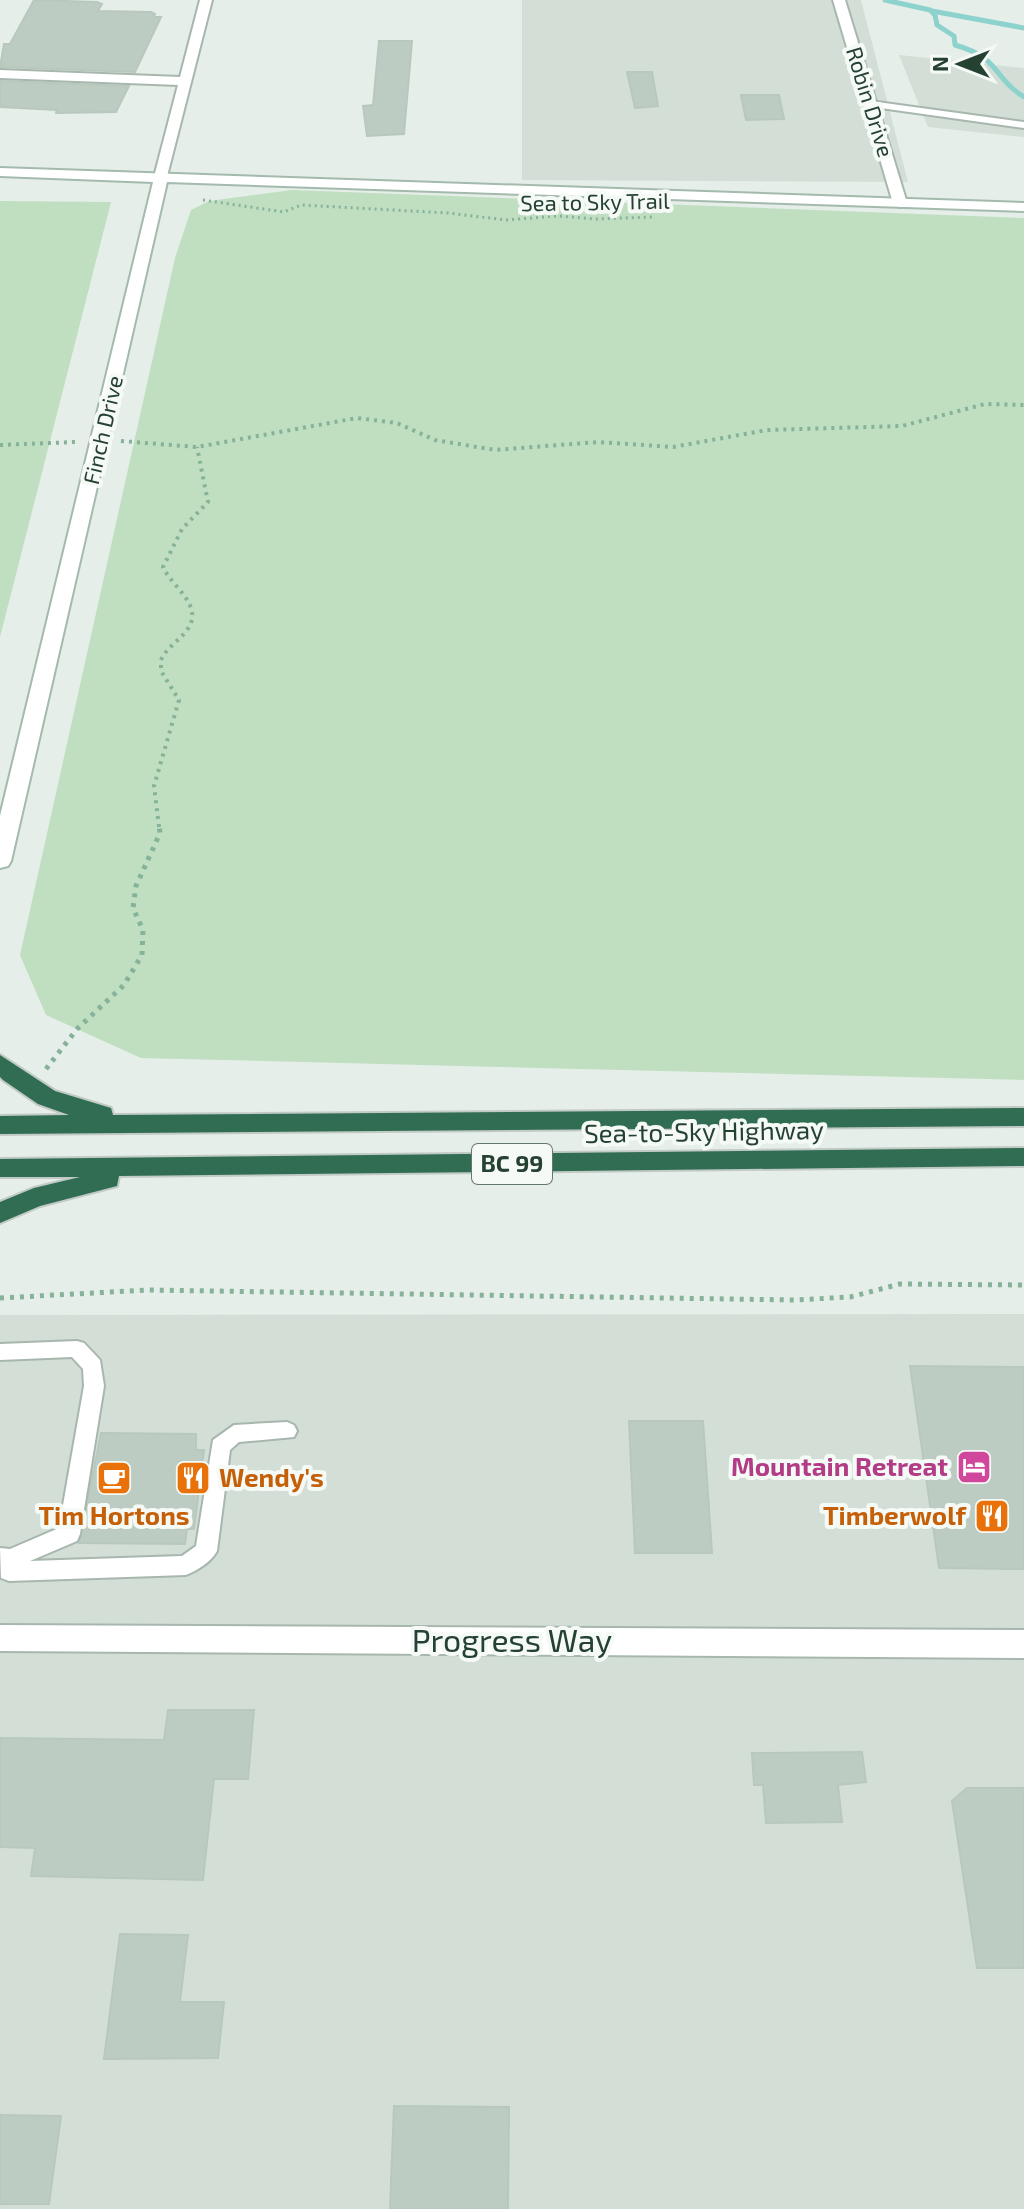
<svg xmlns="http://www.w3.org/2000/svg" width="1024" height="2209" viewBox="0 0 1024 2209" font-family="'Exo 2',sans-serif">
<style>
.built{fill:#d3ded7}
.green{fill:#bfdfc0}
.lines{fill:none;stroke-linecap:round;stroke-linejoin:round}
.stream{stroke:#8ed2cd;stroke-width:5}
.building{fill:#bdccc3;stroke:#b8c8bd;stroke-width:2}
.lane-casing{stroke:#a7b7ae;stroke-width:4}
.street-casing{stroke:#a7b7ae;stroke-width:4}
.secondary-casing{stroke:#a4baad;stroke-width:4}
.highway-casing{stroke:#c2cac6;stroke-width:4}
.path-far2{stroke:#86b29a;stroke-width:3;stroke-dasharray:2 4;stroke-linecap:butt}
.path-far1{stroke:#86b29a;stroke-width:4;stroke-dasharray:3 5;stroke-linecap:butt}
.path{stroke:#86b29a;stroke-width:5;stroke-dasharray:4 6;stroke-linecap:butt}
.lane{fill:#fff;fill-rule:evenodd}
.street{fill:#fff;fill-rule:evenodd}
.secondary{fill:#fff;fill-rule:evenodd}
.highway{fill:#306d52;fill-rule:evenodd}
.labels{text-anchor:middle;stroke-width:8;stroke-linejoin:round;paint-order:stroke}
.far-street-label{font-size:22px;fill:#244132;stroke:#f6faf7}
.shield{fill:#f6faf7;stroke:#63786d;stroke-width:2}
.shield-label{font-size:24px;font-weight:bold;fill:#244132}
.street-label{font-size:26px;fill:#244132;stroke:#f6faf7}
.hotel-label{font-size:26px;font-weight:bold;fill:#b23c85;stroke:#f6faf7;text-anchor:end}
.food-label{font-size:26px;font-weight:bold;fill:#c56008;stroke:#f6faf7;text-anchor:start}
.near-street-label{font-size:32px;fill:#244132;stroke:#f6faf7}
</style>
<rect width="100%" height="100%" fill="#e5eee8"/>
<g class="built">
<polygon points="522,0 861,0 908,182 522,180"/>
<polygon points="899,55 1024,68 1024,137 928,127"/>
<polygon points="1024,1314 1024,2209 0,2209 0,1315"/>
</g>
<g class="green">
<polygon points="292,190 1024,218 1024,1080 141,1058 46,1015 20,955 175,258 191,210 209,201"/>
<polygon points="0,201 111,202 0,637"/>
</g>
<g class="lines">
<g class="stream">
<path d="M885 0 930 10 935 15 937 25 954 36 955 45C1001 58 992 77 1024 97"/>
<polyline points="932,11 1024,28"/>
</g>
</g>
<g class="building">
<polygon points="34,0 97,2 102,4 98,11 151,12 155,14 154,17 161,17 135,72 0,67 4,44 10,44"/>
<polygon points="379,41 412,41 404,134 367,136 363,106 373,105"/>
<polygon points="627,72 652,72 658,106 635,108"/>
<polygon points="0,81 129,86 116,112 56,113 57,110 0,107"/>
<polygon points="741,95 779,95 784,119 746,120"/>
<polygon points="910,1366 1024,1367 1024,1569 939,1568"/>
<polygon points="629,1421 703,1421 712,1553 635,1553"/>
<polygon points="101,1433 196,1434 196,1450 204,1450 194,1529 187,1529 185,1544 79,1543"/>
<polygon points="168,1710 254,1710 248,1779 214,1779 203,1880 31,1876 35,1848 0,1847 0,1738 164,1740"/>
<polygon points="862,1752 866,1782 838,1785 842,1822 766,1823 763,1785 754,1785 752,1753"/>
<polygon points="967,1788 1024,1788 1024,1968 977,1968 952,1801"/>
<polygon points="120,1934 188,1935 180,2002 224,2002 218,2058 104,2059"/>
<polygon points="394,2106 509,2107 508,2209 390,2209"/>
<polygon points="0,2115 61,2116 49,2204 0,2204"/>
</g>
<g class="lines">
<g class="lane-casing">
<g id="lane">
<polygon points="870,101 1024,122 1024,128 866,106 866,102"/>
<path d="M77 1341 84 1343 100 1360 104 1386 80 1534 77 1541 30 1561 182 1556 196 1546 213 1440 234 1425 287 1422 294 1425 297 1431 294 1437 239 1442 230 1450 217 1551C211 1562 198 1570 186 1575L9 1581 1 1578 0 1548 10 1549 59 1528 84 1386 83 1369 72 1357 0 1360V1344Z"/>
</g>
</g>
<g class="street-casing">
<g id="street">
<polygon points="200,0 212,0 166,180 161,181 154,177 178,85 0,78 0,70 180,77"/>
<polygon points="833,0 845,0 907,203 905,206 900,207 893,203"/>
<polygon points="0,1625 1024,1630 1024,1658 0,1651"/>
</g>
</g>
<g class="secondary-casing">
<polygon id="secondary" points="0,168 1024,203 1024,211 167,182 11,861 8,866 0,868 0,816 153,182 0,176"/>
</g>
<g class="highway-casing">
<g id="highway">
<polygon points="0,1055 55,1091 111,1108 113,1115 1024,1108 1024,1126 0,1134 0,1116 69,1115 38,1104 3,1080 0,1077"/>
<polygon points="1024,1148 1024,1166 119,1176 117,1186 40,1206 0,1223 0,1202 34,1188 80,1177 0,1177 0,1159"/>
</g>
</g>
<polyline class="path-far2" points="203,200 284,212 301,205 448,213 506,220 558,216 596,219 652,217"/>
<g class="path-far1">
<polyline points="121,441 197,447 357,418 397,423 435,440 495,450 598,442 673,447 767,430 902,426 985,404 1024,405"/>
<polyline points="0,445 75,442"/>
<path d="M159 827 154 786 179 700 161 671V660C167 647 179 641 187 630 205 606 172 587 163 567L182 529 208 502 197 447"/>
</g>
<g class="path">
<polyline points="46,1069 77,1029 124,985 142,955 143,930 133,908 136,886 160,833 159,825"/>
<polyline points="0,1298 148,1290 794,1300 850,1297 900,1284 1024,1285"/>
</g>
<use href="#lane" class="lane"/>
<use href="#street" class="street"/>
<use href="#secondary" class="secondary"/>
<use href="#highway" class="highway"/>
</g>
<defs>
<g id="hotel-square" transform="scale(1.8)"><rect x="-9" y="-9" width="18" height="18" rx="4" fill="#d1479c" stroke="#f6faf7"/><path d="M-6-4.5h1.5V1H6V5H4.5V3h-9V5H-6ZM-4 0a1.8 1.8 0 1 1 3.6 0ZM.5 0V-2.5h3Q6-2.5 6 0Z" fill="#fff"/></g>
<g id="cafe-square" transform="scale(1.8)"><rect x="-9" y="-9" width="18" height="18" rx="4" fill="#e8710a" stroke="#f6faf7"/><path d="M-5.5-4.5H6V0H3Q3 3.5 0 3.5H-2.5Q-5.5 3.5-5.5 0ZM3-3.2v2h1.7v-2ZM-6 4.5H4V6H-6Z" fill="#fff"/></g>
<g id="restaurant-square" transform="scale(1.8)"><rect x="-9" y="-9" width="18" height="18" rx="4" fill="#e8710a" stroke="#f6faf7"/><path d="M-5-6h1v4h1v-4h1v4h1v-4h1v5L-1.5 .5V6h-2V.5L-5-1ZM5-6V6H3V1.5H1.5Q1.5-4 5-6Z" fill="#fff"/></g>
</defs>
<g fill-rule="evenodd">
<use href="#hotel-square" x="974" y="1467"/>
<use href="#cafe-square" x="114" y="1478"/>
<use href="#restaurant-square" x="193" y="1478"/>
<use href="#restaurant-square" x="992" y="1516"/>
</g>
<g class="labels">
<g class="far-street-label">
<text transform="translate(870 102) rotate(73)" y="8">Robin Drive</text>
<text transform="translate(595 202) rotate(-1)" y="8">Sea to Sky Trail</text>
<text transform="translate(103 430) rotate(-77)" y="8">Finch Drive</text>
</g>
<rect class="shield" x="472" y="1144" width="80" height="40" rx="6"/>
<g class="shield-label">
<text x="512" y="1172">BC 99</text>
</g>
<g class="street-label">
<text transform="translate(704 1132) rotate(-1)" y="9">Sea-to-Sky Highway</text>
</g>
<g class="hotel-label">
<text x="948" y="1476">Mountain Retreat</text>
</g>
<g class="food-label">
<text x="219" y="1487">Wendy's</text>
<text x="114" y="1525" text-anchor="middle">Tim Hortons</text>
<text x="966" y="1525" text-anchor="end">Timberwolf</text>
</g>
<g class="near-street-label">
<text x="512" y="1652">Progress Way</text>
</g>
</g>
<g transform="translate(960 64) rotate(270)" stroke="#f6faf7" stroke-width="6" paint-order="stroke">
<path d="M0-6L14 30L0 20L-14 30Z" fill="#244132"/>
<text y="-12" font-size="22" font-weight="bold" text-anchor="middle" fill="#244132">N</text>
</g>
</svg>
